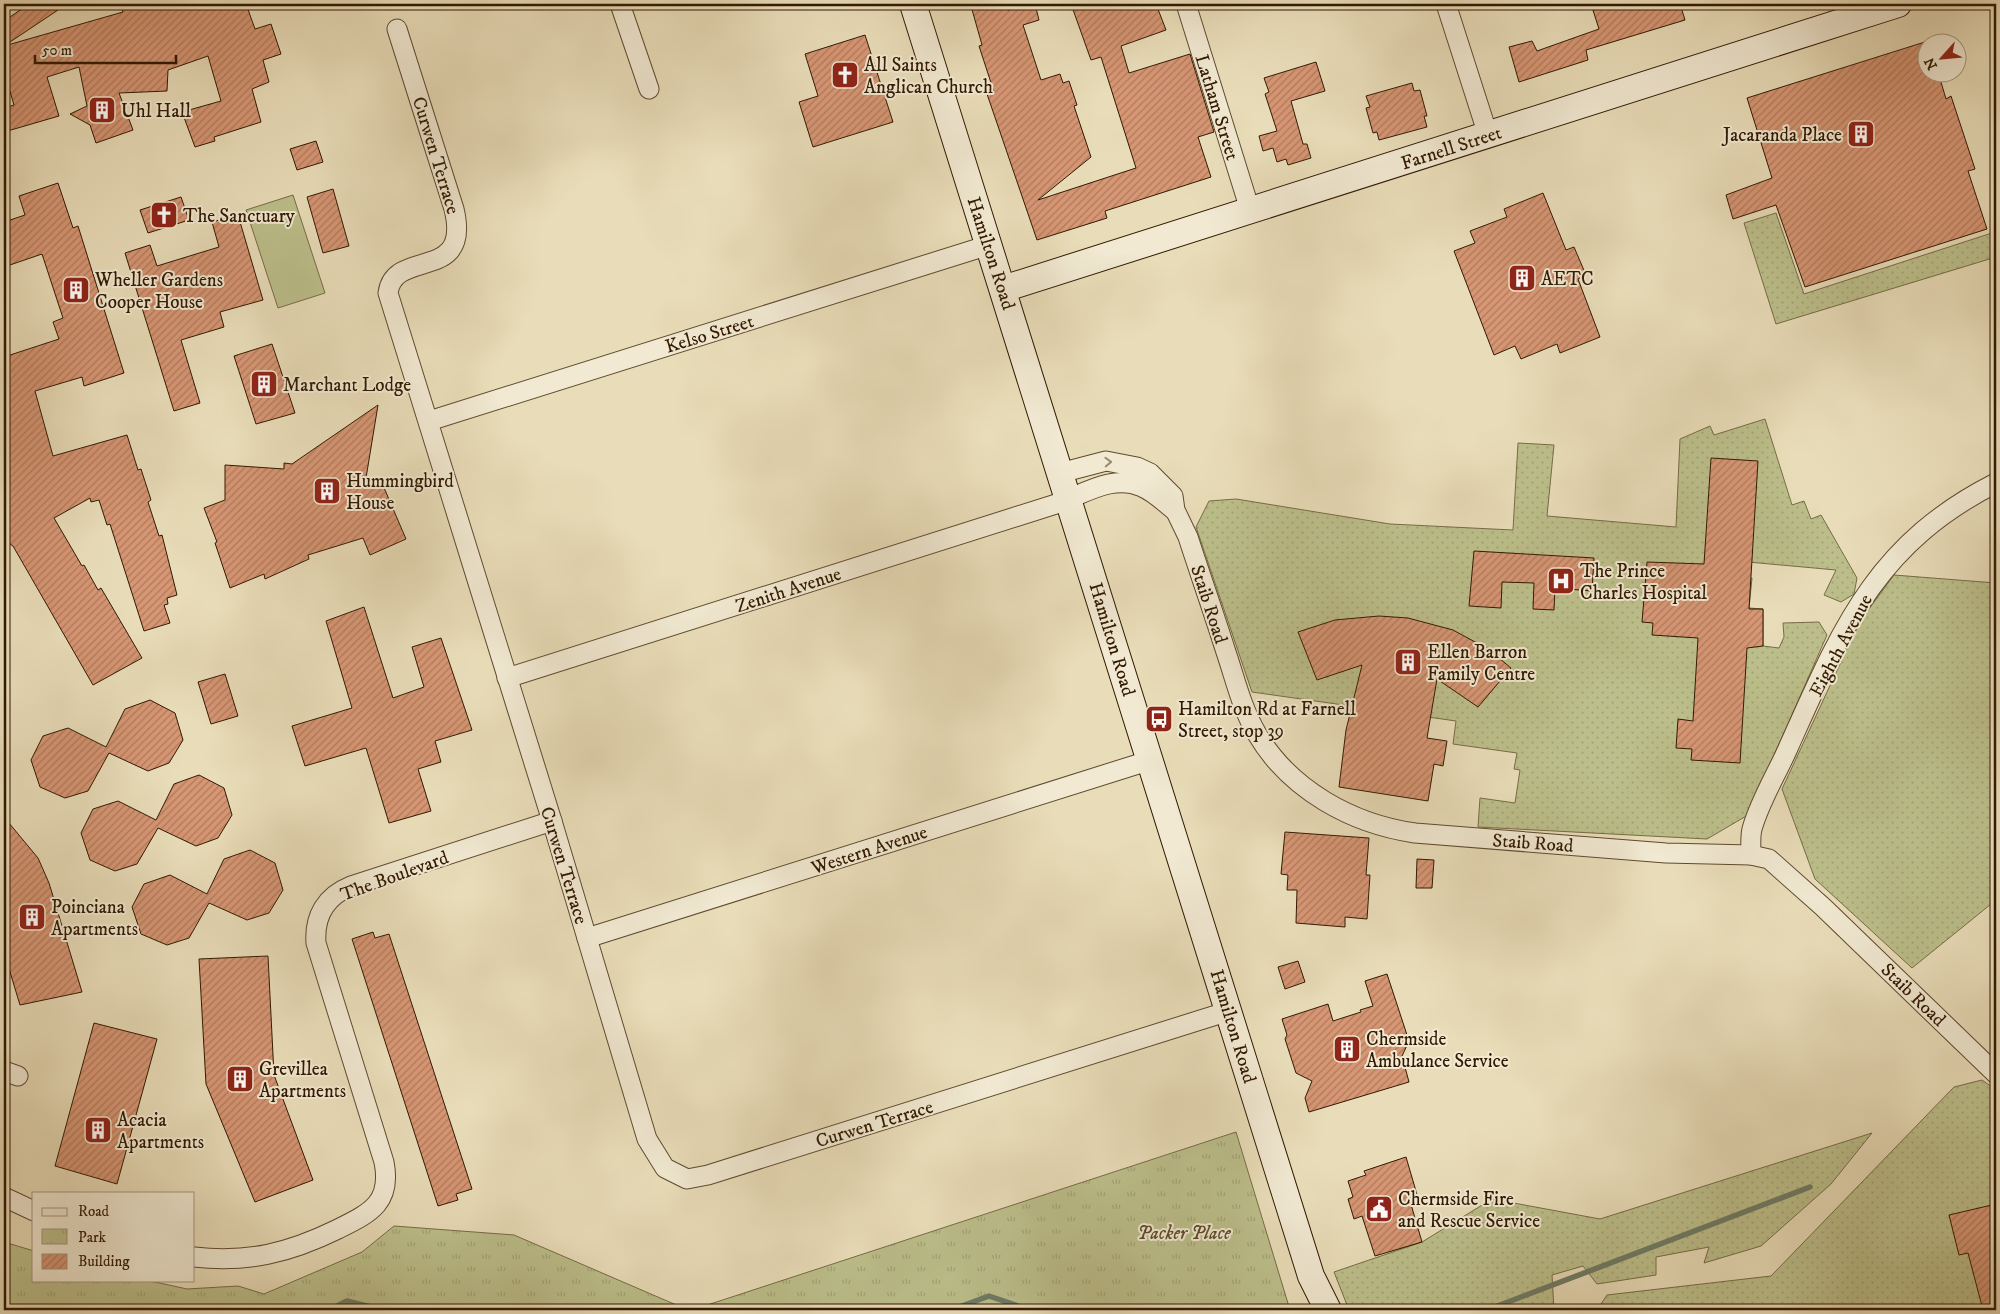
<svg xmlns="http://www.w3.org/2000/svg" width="2000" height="1314" viewBox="0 0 2000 1314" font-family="'IM FELL DW Pica',serif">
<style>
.grass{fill:url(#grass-dots);stroke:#766c46}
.park{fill:url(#park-tufts);stroke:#766c46}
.pitch{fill:#bcbf8b;stroke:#766c46}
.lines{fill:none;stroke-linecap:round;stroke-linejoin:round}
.stream{stroke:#6f7b66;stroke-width:5.5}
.building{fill:url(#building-hatch);stroke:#311901}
.street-casing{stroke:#5f4a2f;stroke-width:21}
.secondary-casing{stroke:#311901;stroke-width:28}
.street{stroke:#f1e9d2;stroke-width:19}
.secondary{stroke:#f1e9d2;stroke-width:26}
.oneway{stroke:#9b8b74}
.labels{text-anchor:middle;stroke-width:4;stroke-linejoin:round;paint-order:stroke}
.poi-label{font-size:19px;fill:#311901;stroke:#f1e9d2;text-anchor:start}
.street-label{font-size:19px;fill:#311901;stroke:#f1e9d2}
.park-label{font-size:19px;font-style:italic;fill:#5b4b2a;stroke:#f1e9d2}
</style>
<defs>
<pattern id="grass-dots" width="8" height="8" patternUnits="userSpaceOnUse" patternTransform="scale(1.25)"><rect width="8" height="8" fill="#bcbf8b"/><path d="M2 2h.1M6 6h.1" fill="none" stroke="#a2a476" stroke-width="1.8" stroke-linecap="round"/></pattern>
<pattern id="park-tufts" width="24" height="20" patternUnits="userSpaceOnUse" patternTransform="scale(1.25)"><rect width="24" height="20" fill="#bcbf8b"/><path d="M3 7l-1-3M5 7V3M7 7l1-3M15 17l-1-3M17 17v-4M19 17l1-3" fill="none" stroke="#a2a476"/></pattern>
<pattern id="building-hatch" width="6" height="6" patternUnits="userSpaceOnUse" patternTransform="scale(1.25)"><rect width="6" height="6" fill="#d79674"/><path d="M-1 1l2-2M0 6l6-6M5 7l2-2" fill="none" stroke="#af7a5d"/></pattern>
</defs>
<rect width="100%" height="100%" fill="#e9ddb9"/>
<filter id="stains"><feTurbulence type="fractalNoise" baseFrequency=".004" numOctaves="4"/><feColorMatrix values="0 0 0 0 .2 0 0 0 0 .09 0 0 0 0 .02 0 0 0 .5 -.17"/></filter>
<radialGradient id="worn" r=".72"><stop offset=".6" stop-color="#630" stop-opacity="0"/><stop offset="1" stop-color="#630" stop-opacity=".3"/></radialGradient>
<g class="grass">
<polygon points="1776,213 1804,294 1995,232 1996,257 1776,324 1744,223"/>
<polygon points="1765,419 1792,505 1804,501 1811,519 1821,515 1857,578 1854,594 1841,602 1824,595 1836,570 1726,560 1725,577 1752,578 1749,608 1763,609 1763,646 1779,648 1784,637 1783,623 1819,622 1827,635 1748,815 1707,839 1478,827 1480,798 1515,803 1520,770 1514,769 1517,753 1453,744 1456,721 1252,692 1196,527 1209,501 1236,499 1390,524 1513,530 1518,443 1554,445 1547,516 1676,527 1680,439 1710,426 1714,435"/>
<polygon points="1894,575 1996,583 1996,900 1912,968 1815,879 1782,789 1860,621"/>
<polygon points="1982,1080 1996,1090 1996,1310 1597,1310 1607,1295 1771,1276 1954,1087"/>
<polygon points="1872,1133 1831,1184 1761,1246 1704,1263 1709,1247 1656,1257 1656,1275 1597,1284 1583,1266 1552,1275 1554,1310 1518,1310 1514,1307 1510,1310 1349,1310 1334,1272 1422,1242 1492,1199 1600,1219"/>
</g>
<g class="park">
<polygon points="1236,1132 1290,1310 692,1310"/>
<polygon points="394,1226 514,1235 688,1310 4,1310 4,1242 34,1251 34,1280 146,1280 187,1289 238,1286 264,1294 362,1252"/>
</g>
<polygon class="pitch" points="293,195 325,293 278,308 246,210"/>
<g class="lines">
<g class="stream">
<polyline points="329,1310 347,1301 383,1310"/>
<polyline points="951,1310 989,1296 1018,1306 1023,1310"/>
<polyline points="1487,1310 1810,1187"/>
</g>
</g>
<g class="building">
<polygon points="29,4 67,4 4,46 4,21"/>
<polygon points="120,4 246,4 255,29 271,24 281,54 263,60 269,82 252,89 261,122 214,137 215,141 195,147 182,112 221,101 208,56 168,70 167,91 119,93 133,130 96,143 90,125 70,114 87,106 79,67 47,77 59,116 4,132 4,108 14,105 4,71 4,46 123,12"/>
<polygon points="979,4 1006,4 1008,10 1035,4 1039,20 1023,25 1041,80 1060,74 1063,83 1069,81 1077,105 1074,106 1091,157 1038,200 1136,168 1101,57 1091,60 1071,4 1156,4 1166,30 1121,46 1129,73 1190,54 1214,132 1198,137 1211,177 1105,211 1107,218 1037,240 987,94 994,92 979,46 982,45 971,6"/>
<polygon points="1591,4 1680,4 1685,20 1586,50 1588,60 1519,82 1509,47 1532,41 1537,51 1599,29"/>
<polygon points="865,35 893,122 813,147 799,102 818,96 805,54"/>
<polygon points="1928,41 1928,72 1938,72 1946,99 1951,96 1975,169 1968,171 1987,229 1805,287 1776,205 1733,219 1726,195 1772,178 1747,98"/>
<polygon points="1316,62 1325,91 1291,101 1303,144 1307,144 1311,158 1288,165 1286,159 1277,162 1273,148 1263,151 1259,136 1277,131 1265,94 1269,92 1264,78"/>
<polygon points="1412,83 1414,91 1420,90 1427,116 1424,116 1427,127 1379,140 1377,132 1373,133 1366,108 1370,107 1366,96"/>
<polygon points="316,141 323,162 297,170 290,149"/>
<polygon points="58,183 73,228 78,226 124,373 84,386 82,377 35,391 53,456 127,435 138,470 141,469 151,500 148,502 159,536 162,535 177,595 167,598 168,604 164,605 170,623 144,631 110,524 107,525 99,500 91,502 90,498 54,518 82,566 84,565 98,590 101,588 142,658 93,685 13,546 4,540 4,357 59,339 53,322 63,318 42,254 4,267 4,222 25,215 19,196"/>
<polygon points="333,189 349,246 323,253 307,197"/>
<polygon points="1543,193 1566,250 1574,247 1586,275 1578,279 1600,337 1560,353 1557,344 1521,359 1515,346 1494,355 1454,251 1475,243 1470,231 1507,217 1504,209"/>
<polygon points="181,197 189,220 148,233 140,210"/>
<polygon points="238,215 263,300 220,312 224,327 181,340 200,403 174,411 125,253 150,245 157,266 219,247 212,222"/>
<polygon points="272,344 295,413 256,424 234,356"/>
<polygon points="378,405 366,478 382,483 406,539 370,555 363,538 308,555 309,559 265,579 264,574 230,588 215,543 217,542 204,508 225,500 225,465 284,469 284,463 292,464"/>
<polygon points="1711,458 1758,461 1749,609 1763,609 1763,646 1747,648 1740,763 1691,760 1692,749 1676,748 1678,719 1693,721 1698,638 1652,635 1653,623 1642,622 1647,562 1704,564"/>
<polygon points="1474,551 1594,558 1592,591 1555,588 1554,610 1533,609 1534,583 1502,582 1501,608 1469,606"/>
<polygon points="364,607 393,698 424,687 412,647 441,638 472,730 435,741 441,762 418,769 431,811 389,823 366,748 305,766 292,726 352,708 326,621"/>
<polygon points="1379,616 1408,618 1453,630 1488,649 1511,668 1478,707 1437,679 1427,738 1447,741 1443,766 1434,764 1428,801 1339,787 1346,730 1362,665 1317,680 1298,632 1335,620"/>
<polygon points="225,674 238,716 211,724 198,682"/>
<polygon points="150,700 175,713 183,740 169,763 148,771 109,753 88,791 65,798 40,787 31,760 43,736 68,728 106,747 125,709"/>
<polygon points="199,775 224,788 232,815 218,838 196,846 158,828 137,864 115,871 90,860 81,833 93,809 118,801 156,820 174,784"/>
<polygon points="4,817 38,858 49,883 82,992 20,1005 4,952"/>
<polygon points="1285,832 1369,838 1366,875 1370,875 1367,919 1345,917 1345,927 1296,923 1297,890 1287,890 1288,875 1281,874"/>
<polygon points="250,850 275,863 283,890 269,913 247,920 209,903 189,938 167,945 141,934 132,907 144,884 170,875 207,894 224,859"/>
<polygon points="1417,859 1434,860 1432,888 1416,888"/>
<polygon points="373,932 375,938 389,934 472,1189 456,1194 458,1200 438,1206 352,939"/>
<polygon points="268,956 274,1075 313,1180 255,1202 206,1084 199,959"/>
<polygon points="1298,961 1305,982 1285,989 1278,967"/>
<polygon points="1387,974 1409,1041 1402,1056 1409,1082 1309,1112 1305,1098 1312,1081 1296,1073 1285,1039 1287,1035 1282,1019 1328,1004 1333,1021 1361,1012 1360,1010 1373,1006 1365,981"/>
<polygon points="94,1023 157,1039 117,1184 55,1166"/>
<polygon points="1406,1157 1418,1198 1410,1201 1422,1242 1375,1256 1362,1216 1354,1219 1348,1199 1353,1197 1348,1181 1366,1175 1364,1171"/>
<polygon points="1996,1204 1996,1310 1983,1310 1968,1253 1959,1255 1949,1215"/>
</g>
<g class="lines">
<g class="street-casing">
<g id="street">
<polyline points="620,4 649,89"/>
<polyline points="1186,4 1250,210"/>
<polyline points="1446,4 1488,135"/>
<path d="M397 29 454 209C472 284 394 247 388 293L552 821 647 1139 665 1168 687 1179 708 1175 1229 1011"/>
<polyline points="429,421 989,245"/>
<path d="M1060 473 1106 461 1137 467 1150 473 1173 496 1175 510 1188 537C1200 574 1213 611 1225 649 1235 678 1241 707 1257 734 1290 790 1352 824 1415 833L1666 853 1751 855 1769 859 1823 907 1996 1074"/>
<path d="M507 678 1053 505C1081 496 1112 473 1142 487 1154 492 1164 502 1174 510"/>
<path d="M1751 855C1751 847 1750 837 1752 829 1760 800 1777 774 1789 746 1841 630 1875 544 1996 483"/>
<polyline points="587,938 1151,760"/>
<polyline points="4,1071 18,1076"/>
<polyline points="4,1197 34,1211"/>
<path d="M194 1257C248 1263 289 1253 338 1229 370 1213 392 1203 384 1162L316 943C314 916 326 896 351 886L552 821"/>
</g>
</g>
<g class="secondary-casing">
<g id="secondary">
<polyline points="913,4 1311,1276 1328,1310"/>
<polyline points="1003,289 1898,4"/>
</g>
</g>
<use href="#street" class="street"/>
<use href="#secondary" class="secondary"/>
</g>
<defs><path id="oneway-chevron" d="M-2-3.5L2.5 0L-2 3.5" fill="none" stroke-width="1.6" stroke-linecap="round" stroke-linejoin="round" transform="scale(1.25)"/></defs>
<use class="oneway" href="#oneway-chevron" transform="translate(1108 462) rotate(-2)"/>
<defs>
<g id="church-square" transform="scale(1.4375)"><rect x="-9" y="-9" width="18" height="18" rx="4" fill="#8f2418" stroke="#f1e9d2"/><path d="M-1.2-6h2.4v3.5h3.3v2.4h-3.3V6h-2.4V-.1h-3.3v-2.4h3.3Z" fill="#fff"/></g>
<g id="building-square" transform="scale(1.4375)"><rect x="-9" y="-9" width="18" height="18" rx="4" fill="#8f2418" stroke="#f1e9d2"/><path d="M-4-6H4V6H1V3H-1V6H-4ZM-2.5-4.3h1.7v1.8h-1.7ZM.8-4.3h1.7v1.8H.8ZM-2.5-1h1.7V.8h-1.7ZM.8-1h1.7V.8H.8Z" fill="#fff"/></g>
<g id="hospital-square" transform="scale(1.4375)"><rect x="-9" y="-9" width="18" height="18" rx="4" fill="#8f2418" stroke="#f1e9d2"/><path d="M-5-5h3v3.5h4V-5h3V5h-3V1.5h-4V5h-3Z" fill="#fff"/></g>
<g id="bus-square" transform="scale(1.4375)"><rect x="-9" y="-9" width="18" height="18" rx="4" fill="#8f2418" stroke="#f1e9d2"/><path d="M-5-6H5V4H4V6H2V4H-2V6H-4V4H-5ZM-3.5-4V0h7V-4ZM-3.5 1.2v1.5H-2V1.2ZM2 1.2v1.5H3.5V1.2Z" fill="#fff"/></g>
<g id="civic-square" transform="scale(1.4375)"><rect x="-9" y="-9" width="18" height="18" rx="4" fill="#8f2418" stroke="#f1e9d2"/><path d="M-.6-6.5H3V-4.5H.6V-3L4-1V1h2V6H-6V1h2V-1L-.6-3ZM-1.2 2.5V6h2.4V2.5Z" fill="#fff"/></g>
</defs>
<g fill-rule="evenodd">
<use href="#church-square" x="845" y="75"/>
<use href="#building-square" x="102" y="110"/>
<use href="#building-square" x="1861" y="134"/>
<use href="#church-square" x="164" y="215"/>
<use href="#building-square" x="1522" y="278"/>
<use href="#building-square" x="76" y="290"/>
<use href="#building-square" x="264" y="384"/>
<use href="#building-square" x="327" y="491"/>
<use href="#hospital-square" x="1561" y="581"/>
<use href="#building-square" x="1408" y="662"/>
<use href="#bus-square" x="1159" y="719"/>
<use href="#building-square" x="32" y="917"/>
<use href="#building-square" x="1347" y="1049"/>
<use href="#building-square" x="240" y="1079"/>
<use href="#building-square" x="98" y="1130"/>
<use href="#civic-square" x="1379" y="1209"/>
</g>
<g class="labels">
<g class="poi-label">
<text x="864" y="71">All Saints<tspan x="864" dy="22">Anglican Church</tspan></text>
<text x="121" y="117">Uhl Hall</text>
<text x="1842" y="141" text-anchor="end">Jacaranda Place</text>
<text x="183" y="222">The Sanctuary</text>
<text x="1541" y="285">AETC</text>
<text x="95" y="286">Wheller Gardens<tspan x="95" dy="22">Cooper House</tspan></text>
<text x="283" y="391">Marchant Lodge</text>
<text x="346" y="487">Hummingbird<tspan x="346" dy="22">House</tspan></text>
<text x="1580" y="577">The Prince<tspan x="1580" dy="22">Charles Hospital</tspan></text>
<text x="1427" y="658">Ellen Barron<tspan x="1427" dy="22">Family Centre</tspan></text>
<text x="1178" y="715">Hamilton Rd at Farnell<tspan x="1178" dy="22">Street, stop 39</tspan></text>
<text x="51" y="913">Poinciana<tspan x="51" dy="22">Apartments</tspan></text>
<text x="1366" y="1045">Chermside<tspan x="1366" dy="22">Ambulance Service</tspan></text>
<text x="259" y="1075">Grevillea<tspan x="259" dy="22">Apartments</tspan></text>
<text x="117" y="1126">Acacia<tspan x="117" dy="22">Apartments</tspan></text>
<text x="1398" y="1205">Chermside Fire<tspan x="1398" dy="22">and Rescue Service</tspan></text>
</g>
<g class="street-label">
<text transform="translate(1218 107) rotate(73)" y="7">Latham Street</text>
<text transform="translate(1451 147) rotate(-18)" y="7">Farnell Street</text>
<text transform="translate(437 155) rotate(73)" y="7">Curwen Terrace</text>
<text transform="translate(992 253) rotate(72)" y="7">Hamilton Road</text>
<text transform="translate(709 333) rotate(-17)" y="7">Kelso Street</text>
<text transform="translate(788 589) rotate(-18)" y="7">Zenith Avenue</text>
<text transform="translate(1210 604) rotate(72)" y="7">Staib Road</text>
<text transform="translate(1113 639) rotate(73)" y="7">Hamilton Road</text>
<text transform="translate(1840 645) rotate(-62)" y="7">Eighth Avenue</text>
<text transform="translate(1533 842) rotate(4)" y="7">Staib Road</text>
<text transform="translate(869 849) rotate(-18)" y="7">Western Avenue</text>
<text transform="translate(565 865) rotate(73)" y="7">Curwen Terrace</text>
<text transform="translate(394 875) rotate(-20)" y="7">The Boulevard</text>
<text transform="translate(1914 994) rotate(44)" y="7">Staib Road</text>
<text transform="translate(1234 1026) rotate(73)" y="7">Hamilton Road</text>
<text transform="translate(874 1123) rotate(-17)" y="7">Curwen Terrace</text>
</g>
<g class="park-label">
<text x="1184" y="1239">Packer Place</text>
</g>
</g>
<rect width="2000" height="1314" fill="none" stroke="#e9ddb9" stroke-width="20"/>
<rect x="5" y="5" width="1990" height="1304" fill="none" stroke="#311901" stroke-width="2.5"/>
<rect x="10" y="10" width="1980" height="1294" fill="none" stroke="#311901"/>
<rect x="32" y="1192" width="162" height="90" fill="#f1e9d2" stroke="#a4967e"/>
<rect x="42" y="1208" width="25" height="8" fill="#f1e9d2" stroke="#a4967e"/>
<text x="78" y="1216" font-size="15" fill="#311901">Road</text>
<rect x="42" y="1229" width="25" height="15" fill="url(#park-tufts)" stroke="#a4967e"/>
<text x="78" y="1242" font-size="15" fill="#311901">Park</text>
<rect x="42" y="1254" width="25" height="15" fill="url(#building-hatch)" stroke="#a4967e"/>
<text x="78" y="1266" font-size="15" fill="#311901">Building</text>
<g transform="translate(1942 58) rotate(243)"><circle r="24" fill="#f1e9d2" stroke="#a4967e"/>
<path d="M0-4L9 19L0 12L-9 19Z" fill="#8f2418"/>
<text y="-8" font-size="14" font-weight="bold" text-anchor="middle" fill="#311901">N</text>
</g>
<path d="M35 55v8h141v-8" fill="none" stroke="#311901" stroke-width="2.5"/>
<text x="42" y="55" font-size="15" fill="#311901" stroke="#f1e9d2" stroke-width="4" paint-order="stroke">50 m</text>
<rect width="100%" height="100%" filter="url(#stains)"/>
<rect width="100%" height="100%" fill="url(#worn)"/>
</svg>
